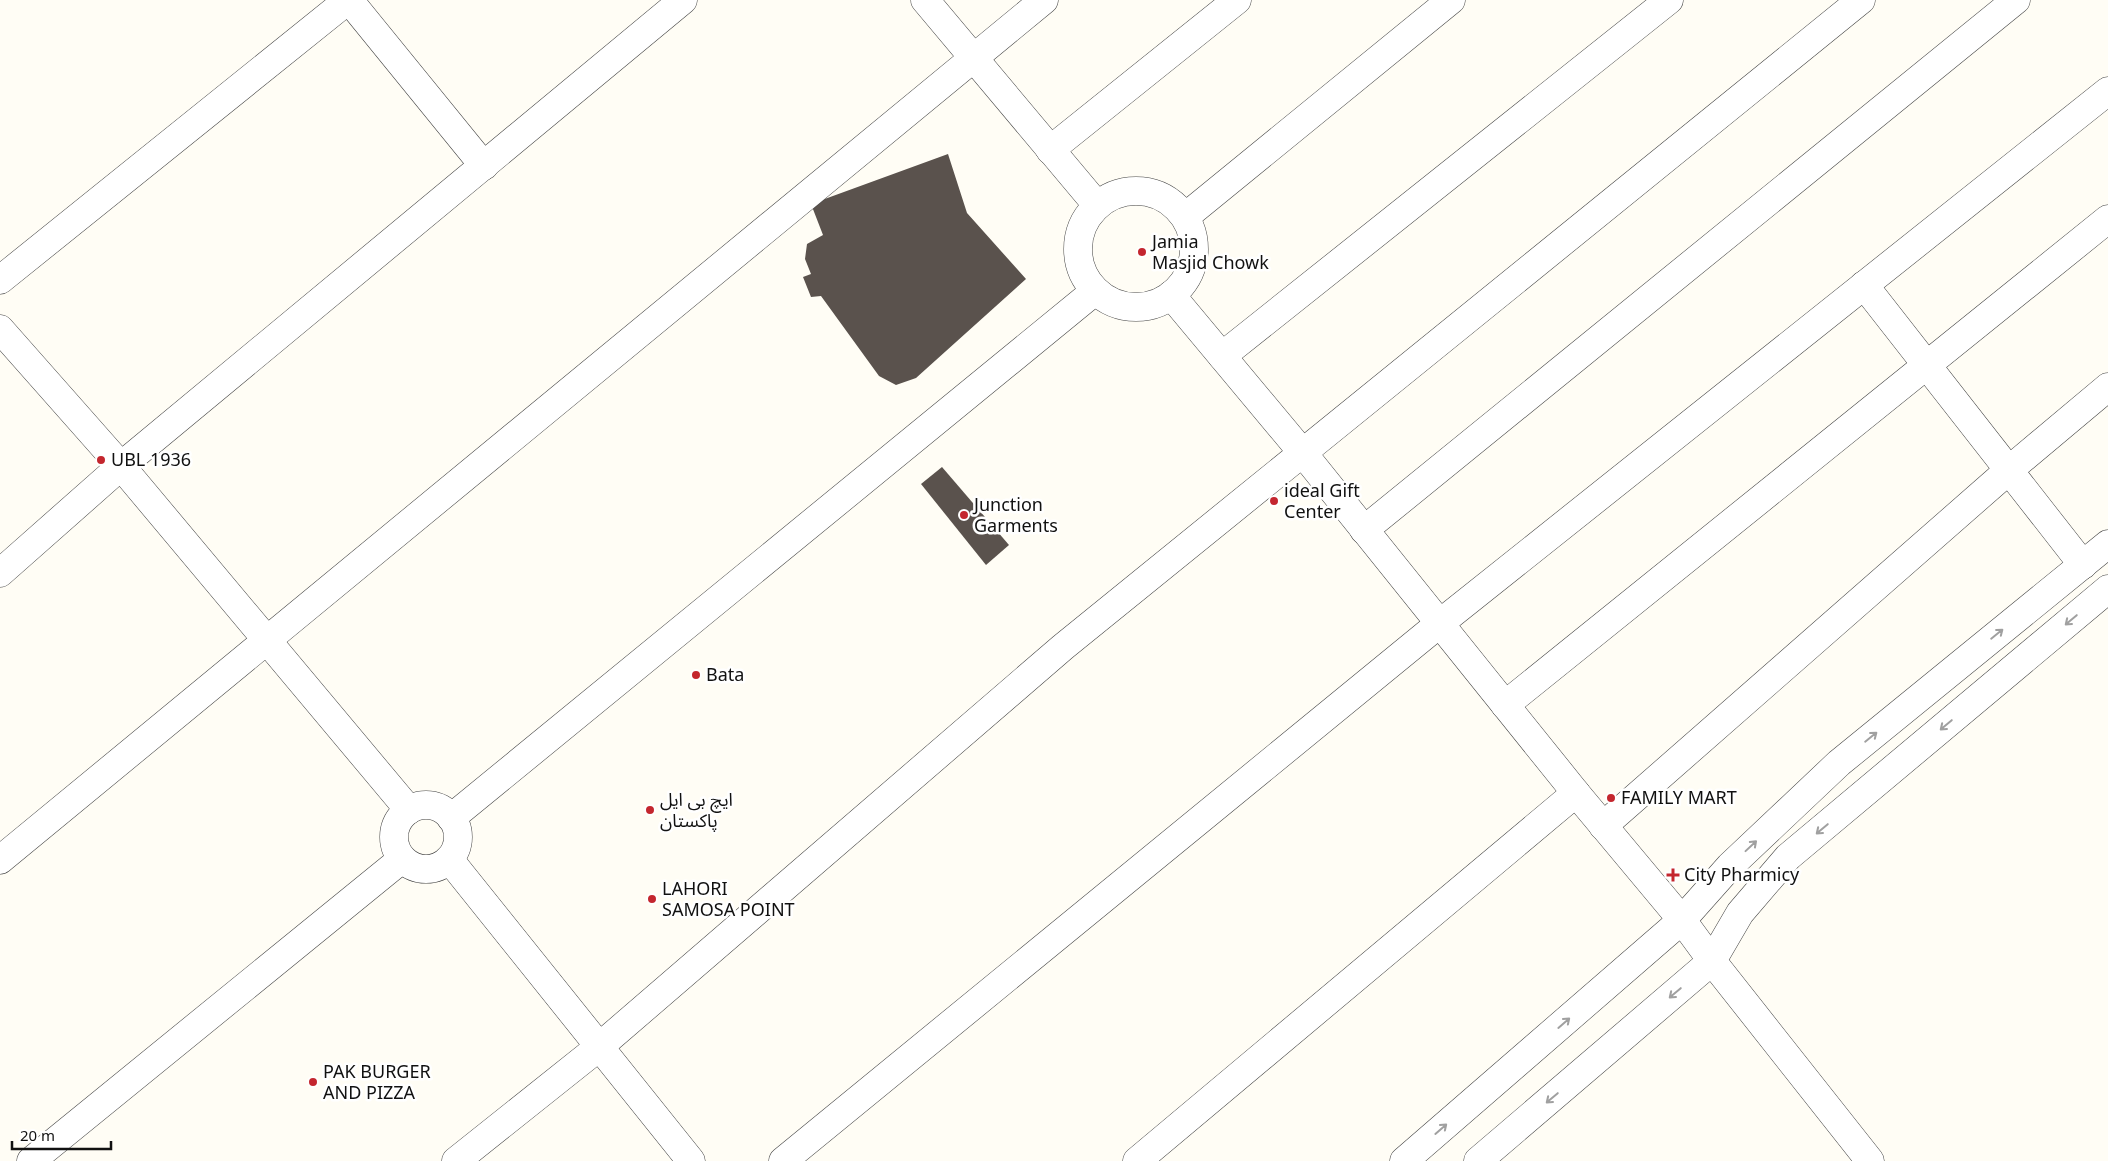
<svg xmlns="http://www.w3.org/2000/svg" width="2108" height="1161" viewBox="0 0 2108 1161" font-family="Georgia,'Noto Sans Arabic',serif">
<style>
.building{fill:#5a524d}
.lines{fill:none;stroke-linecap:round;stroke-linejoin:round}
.minor-casing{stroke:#444;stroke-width:29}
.tertiary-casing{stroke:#444;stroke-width:29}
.minor{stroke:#fff;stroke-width:28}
.tertiary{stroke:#fff;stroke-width:28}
.oneway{stroke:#a0a0a0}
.poi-dot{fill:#c4262e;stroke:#fff;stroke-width:2}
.labels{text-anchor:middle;stroke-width:5;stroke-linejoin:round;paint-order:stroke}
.poi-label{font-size:18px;fill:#111;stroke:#fff;text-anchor:start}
</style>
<rect width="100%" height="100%" fill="#fffdf5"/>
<g class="building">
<polygon points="948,154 967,213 1026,279 916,378 896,385 879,376 821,296 811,297 803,277 811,274 805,259 807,244 823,235 811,204"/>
<polygon points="942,467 1009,545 986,565 921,484"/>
</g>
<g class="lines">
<g class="minor-casing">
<g id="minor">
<polyline points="349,0 484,166"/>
<polyline points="1050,150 1237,0"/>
<polyline points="0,280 348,0"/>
<polyline points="1864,285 2083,565"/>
<polyline points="1222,356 1669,0"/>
<polyline points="1364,530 2016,0"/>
<polyline points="0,573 121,466 683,0"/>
<polyline points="1505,705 2108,219"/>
<polyline points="1603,826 2009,470 2108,387"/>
<polyline points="0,860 1044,0"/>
<polyline points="456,1161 599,1047 1063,647 1861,0"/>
<polyline points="783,1161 1439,624 2108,91"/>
<polyline points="1137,1161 1576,793"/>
</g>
</g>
<g class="tertiary-casing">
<g id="tertiary">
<polyline points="925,0 1097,205"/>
<circle cx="1136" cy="249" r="58"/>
<polyline points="1185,217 1451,0"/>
<polyline points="1171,295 1302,452 1576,793 1682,920 1712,961 1870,1161"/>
<polyline points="0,329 121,466 409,810"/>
<circle cx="426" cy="837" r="32"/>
<polyline points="451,818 1095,291"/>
<polyline points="449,859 691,1161"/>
<polyline points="31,1161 402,859"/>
<polyline points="1404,1161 1682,920 1730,866 1839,763 2108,544"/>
<polyline points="1478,1161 1712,961 1740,913 1788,857 2108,589"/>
</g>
</g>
<use href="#minor" class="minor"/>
<use href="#tertiary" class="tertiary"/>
</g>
<defs><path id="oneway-shaft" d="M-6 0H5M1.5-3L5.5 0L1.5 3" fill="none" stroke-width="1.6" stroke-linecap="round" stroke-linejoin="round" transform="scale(1.25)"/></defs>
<g class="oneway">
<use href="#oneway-shaft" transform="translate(2071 620) rotate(140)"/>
<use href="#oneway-shaft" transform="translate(1997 634) rotate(-39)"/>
<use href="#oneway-shaft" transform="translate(1946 725) rotate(140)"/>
<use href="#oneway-shaft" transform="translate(1871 737) rotate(-39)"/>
<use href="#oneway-shaft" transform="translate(1822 829) rotate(140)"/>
<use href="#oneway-shaft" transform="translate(1751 846) rotate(-43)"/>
<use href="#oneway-shaft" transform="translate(1675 993) rotate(140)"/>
<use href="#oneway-shaft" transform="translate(1564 1023) rotate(-41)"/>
<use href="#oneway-shaft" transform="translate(1552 1098) rotate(140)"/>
<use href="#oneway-shaft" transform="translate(1441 1129) rotate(-41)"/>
</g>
<g class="poi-dot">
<circle cx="1142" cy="252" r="5"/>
<circle cx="101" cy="460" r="5"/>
<circle cx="1274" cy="501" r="5"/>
<circle cx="964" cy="515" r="5"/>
<circle cx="696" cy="675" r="5"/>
<circle cx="1611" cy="798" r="5"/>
<circle cx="650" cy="810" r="5"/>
<path d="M1670.5 867.5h5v5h5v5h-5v5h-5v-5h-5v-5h5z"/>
<circle cx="652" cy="899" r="5"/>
<circle cx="313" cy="1082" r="5"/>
</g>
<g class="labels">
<g class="poi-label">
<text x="1152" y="248">Jamia<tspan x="1152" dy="21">Masjid Chowk</tspan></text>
<text x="111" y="466">UBL 1936</text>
<text x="1284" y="497">ideal Gift<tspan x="1284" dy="21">Center</tspan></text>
<text x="974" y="511">Junction<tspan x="974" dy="21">Garments</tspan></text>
<text x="706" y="681">Bata</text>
<text x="1621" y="804">FAMILY MART</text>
<text x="660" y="806">ایچ بی ایل<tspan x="660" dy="21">پاکستان</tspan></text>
<text x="1684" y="881">City Pharmicy</text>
<text x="662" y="895">LAHORI<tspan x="662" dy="21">SAMOSA POINT</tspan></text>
<text x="323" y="1078">PAK BURGER<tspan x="323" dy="21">AND PIZZA</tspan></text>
</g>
</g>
<path d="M12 1141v8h99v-8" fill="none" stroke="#111111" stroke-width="2.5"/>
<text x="20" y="1141" font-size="15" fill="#111111" stroke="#ffffff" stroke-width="4" paint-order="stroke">20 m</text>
</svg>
